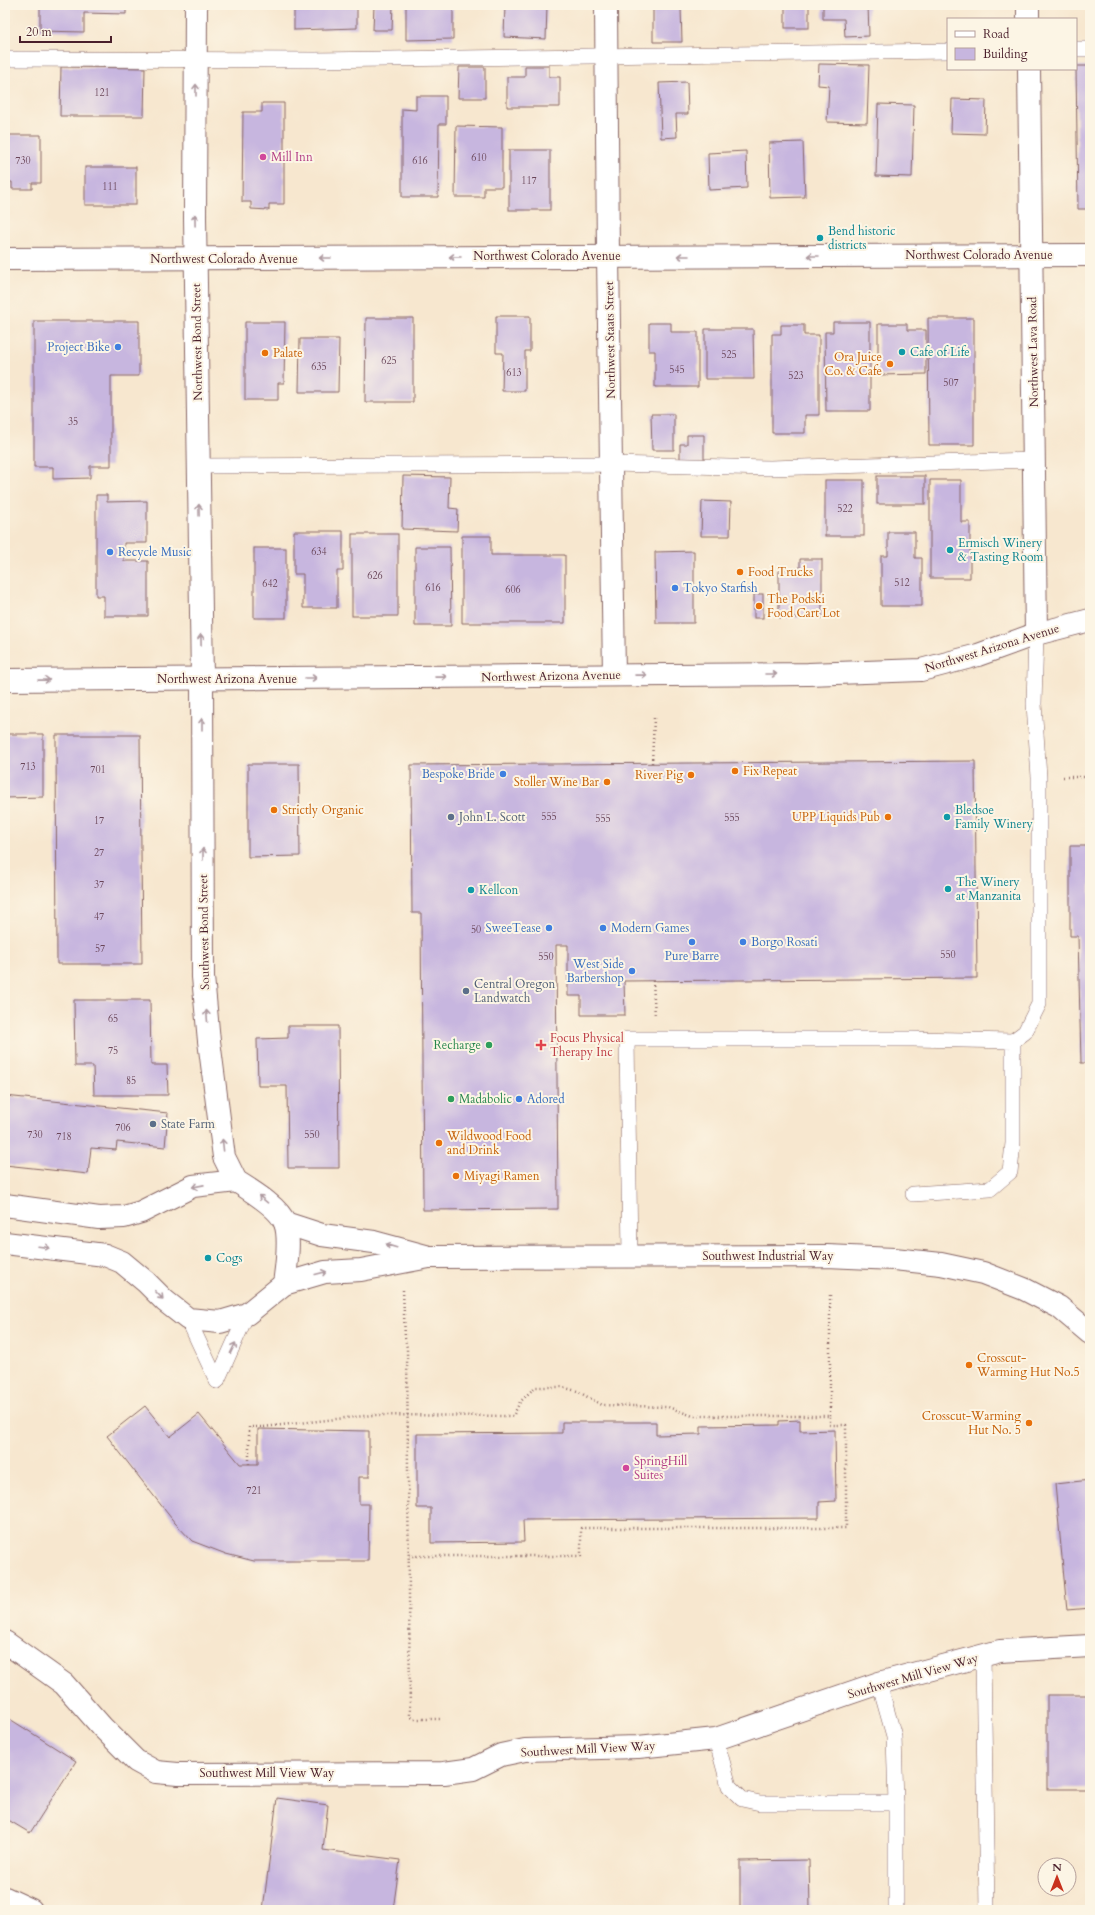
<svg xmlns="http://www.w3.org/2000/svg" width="1095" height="1915" viewBox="0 0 1095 1915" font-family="Cardo,serif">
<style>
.building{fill:#c7b6df}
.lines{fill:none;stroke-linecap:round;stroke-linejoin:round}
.lane-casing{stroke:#876564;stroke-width:16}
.street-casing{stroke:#876564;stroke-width:24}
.secondary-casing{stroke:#876564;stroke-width:24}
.path{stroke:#876564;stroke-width:2.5;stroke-dasharray:1 3;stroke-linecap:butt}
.lane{stroke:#fff;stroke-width:15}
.street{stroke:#fff;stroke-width:22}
.secondary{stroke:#fff;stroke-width:22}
.oneway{stroke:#ae9aa0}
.hotel-dot{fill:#d1479c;stroke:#fcf5e5;stroke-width:1.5}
.culture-dot{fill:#0f9aa8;stroke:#fcf5e5;stroke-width:1.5}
.shop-dot{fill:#3f7fe0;stroke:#fcf5e5;stroke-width:1.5}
.food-dot{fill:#e8710a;stroke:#fcf5e5;stroke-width:1.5}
.service-dot{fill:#5c6f8a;stroke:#fcf5e5;stroke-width:1.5}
.leisure-dot{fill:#2e9e5b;stroke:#fcf5e5;stroke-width:1.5}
.health-dot{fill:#e0444e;stroke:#fcf5e5;stroke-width:1.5}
.labels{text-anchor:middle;stroke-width:4;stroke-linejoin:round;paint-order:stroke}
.number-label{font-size:10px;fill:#694558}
.hotel-label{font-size:12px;fill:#b23c85;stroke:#fcf5e5;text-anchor:start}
.culture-label{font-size:12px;fill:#0d838f;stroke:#fcf5e5;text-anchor:start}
.street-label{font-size:12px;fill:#4a1f2b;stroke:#fcf5e5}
.shop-label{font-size:12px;fill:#366cbe;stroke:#fcf5e5;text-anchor:start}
.food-label{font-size:12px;fill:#c56008;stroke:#fcf5e5;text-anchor:start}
.service-label{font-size:12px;fill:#4e5e75;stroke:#fcf5e5;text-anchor:start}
.health-label{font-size:12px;fill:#be3a42;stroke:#fcf5e5;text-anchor:start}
.leisure-label{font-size:12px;fill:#27864d;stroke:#fcf5e5;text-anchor:end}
</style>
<rect width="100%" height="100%" fill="#fcf5e5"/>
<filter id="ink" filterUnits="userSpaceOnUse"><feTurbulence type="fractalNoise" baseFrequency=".025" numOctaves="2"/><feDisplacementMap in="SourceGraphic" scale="8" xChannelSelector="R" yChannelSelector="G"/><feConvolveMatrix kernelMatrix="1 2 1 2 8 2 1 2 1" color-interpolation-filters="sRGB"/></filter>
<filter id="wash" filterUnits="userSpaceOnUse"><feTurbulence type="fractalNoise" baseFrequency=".012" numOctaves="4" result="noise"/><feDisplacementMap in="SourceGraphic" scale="16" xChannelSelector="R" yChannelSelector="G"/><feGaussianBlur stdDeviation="0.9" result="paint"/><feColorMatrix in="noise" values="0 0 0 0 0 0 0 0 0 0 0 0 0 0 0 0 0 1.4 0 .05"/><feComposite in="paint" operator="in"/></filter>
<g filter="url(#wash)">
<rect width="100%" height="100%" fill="#f7e7cf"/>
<g id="blocks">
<g class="building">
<polygon points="40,5 126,5 126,14 84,13 84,32 40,31"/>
<polygon points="294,5 357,5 357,28 294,30"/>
<polygon points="374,5 393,5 392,30 373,30"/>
<polygon points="406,5 453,5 453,39 406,40"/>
<polygon points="505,5 547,5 546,39 504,37"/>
<rect x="785" y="5" width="24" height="23"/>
<polygon points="823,5 868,5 869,36 845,37 844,19 823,19"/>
<polygon points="681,8 682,42 653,42 653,9"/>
<polygon points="819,64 869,65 867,123 827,122 829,86 818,85"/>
<polygon points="525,66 549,66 549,77 560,77 560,107 507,107 507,77 525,77"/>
<polygon points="1076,66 1090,66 1090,209 1078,209"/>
<polygon points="61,67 145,68 144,116 60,116"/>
<polygon points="459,67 485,67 485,98 458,98"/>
<polygon points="687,82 688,114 676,114 677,137 661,138 659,83"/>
<polygon points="416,96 446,96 446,124 439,124 438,197 402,197 402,109 416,110"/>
<polygon points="952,99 986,100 985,134 951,133"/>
<polygon points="262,103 284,103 284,204 269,204 269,210 251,209 251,202 242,202 243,112 262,112"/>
<polygon points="878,104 914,105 912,177 876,176"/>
<polygon points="456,126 502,127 502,187 484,187 484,197 455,197"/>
<polygon points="5,135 41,135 41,183 32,183 32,189 12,189 12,182 5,182"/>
<polygon points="803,142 805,197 770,198 769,143"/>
<rect x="509" y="150" width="41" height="60"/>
<polygon points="746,151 747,188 709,190 708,153"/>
<rect x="85" y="167" width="51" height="38"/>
<polygon points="496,316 530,316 530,351 525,351 525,391 502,391 503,353 496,353"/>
<polygon points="366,318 413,318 413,402 365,402"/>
<polygon points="928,318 974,318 974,445 929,445"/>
<polygon points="34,321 139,321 139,376 111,376 111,466 90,466 90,478 53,479 53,467 34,467"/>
<polygon points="245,322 285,322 284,383 278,383 278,400 245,400"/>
<polygon points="833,322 870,322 870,411 826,411 825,332 833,332"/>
<polygon points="649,323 671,323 671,332 698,332 698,387 655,387 655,351 649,351"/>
<polygon points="878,324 907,324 907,330 926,330 926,374 878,375"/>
<polygon points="781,325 804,325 804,335 819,335 819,415 805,415 805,433 772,433 772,334 781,334"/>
<polygon points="705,329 753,329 754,379 705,379"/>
<polygon points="300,339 339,339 338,392 299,392"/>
<polygon points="651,414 674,414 674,450 652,450"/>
<polygon points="687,435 704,435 704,463 680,463 680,444 687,444"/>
<polygon points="403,476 450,477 449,508 458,509 457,531 402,529"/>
<rect x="877" y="476" width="48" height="28"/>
<rect x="825" y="480" width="39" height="56"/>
<polygon points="930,480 961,480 961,522 970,522 970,578 930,578"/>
<polygon points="96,495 107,495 107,502 147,501 147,543 124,543 124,561 148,561 148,616 104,616 104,596 96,596"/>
<polygon points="702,501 731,502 730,536 701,536"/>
<polygon points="294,531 343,531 343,571 337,571 337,608 303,608 303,574 294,574"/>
<polygon points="888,532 915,532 915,558 922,558 922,606 881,606 881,556 888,556"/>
<rect x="352" y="534" width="46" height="82"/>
<polygon points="462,536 491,536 491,555 565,555 565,623 462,623"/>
<polygon points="415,547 450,547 451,626 415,626"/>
<rect x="254" y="548" width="32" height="70"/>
<polygon points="694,551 694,623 656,623 655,552"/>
<polygon points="800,559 822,559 822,618 779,618 779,569 800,569"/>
<rect x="754" y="594" width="9" height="24"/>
<polygon points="5,734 43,734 43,797 5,798"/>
<polygon points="56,735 140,735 142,964 57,964"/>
<polygon points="975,761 977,978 624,981 625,1015 581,1015 581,996 568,996 568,945 556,945 558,1209 423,1210 421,913 412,913 411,765"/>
<polygon points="248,764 299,764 300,856 248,857"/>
<polygon points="1070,846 1090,846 1090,1063 1081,1063 1078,936 1070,936"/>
<polygon points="74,1000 150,1000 151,1065 167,1065 168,1095 94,1095 93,1066 75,1066"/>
<polygon points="288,1026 338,1026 339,1168 288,1168 287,1086 258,1086 257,1039 288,1038"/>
<polygon points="5,1096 168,1113 165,1147 117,1142 116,1150 91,1148 88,1174 5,1165"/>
<polygon points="145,1406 170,1437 199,1414 240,1464 258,1464 258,1429 369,1431 369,1477 359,1477 359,1504 369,1504 368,1561 254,1561 226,1554 192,1541 175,1523 107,1436"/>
<polygon points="800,1420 800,1431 835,1430 836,1501 819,1502 819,1518 523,1520 524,1542 431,1543 431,1508 417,1508 417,1434 562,1433 562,1422 656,1422 656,1435 701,1434 701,1426 779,1425 779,1421"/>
<polygon points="1090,1480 1090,1608 1067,1610 1055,1484"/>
<rect x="1047" y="1695" width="43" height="94"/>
<polygon points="5,1716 76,1761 30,1833 5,1818"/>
<polygon points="277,1798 328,1805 323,1850 400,1860 393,1910 263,1910"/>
<polygon points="809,1860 810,1910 740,1910 740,1861"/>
</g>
</g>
</g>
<g filter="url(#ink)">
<use href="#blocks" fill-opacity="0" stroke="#876564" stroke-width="1"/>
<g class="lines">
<g class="lane-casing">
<g id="lane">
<polyline points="1076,49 1090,49"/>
<polyline points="5,59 315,60 948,51"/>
<polyline points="198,466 612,464 770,468 1034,460"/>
<polyline points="1013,1041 1025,1032 1039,1004 1039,777 1034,704 1036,634"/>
<polyline points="630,1256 627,1039 913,1039 1013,1041 1013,1143 1010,1172 990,1189 913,1194"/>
<polyline points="188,1319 217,1381"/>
<polyline points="217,1381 247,1314"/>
<polyline points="983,1656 987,1910"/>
<polyline points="879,1683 894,1736 896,1803"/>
<polyline points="716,1739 729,1786 742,1799 760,1803 896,1803 896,1910"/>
</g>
</g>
<g class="street-casing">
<g id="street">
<polyline points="606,5 608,256 614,675"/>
<polyline points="1028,5 1028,19"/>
<polyline points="1029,69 1036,634"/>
<polyline points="5,1642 64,1684 102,1727 136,1761 156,1772 178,1774 444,1773 473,1769 501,1755 525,1750 638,1747 716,1739 879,1683 1000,1651 1090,1646"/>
<polyline points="5,1898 31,1910"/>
</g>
</g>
<g class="secondary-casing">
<g id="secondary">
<polyline points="196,5 195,218 202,679 203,977 209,1041 224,1157 236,1181"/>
<polyline points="5,259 1090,255"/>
<polyline points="5,680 808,674 921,670 978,655 1036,634 1090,620"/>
<path d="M5 1205 99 1218 124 1217 141 1212 193 1186 236 1181C250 1190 279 1207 285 1223 291 1239 286 1268 284 1284"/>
<polyline points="285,1223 322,1235 374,1242 426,1256"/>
<polyline points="5,1243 105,1255 122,1262 146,1282 165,1301 188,1319 220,1322 247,1314 284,1284 325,1272 361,1270 429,1257 827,1256 894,1259 941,1264 983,1273 1024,1289 1059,1307 1090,1333"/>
</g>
</g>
<g class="path">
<polyline points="652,763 654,718"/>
<polyline points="1063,777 1090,777"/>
<polyline points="653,981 655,1016"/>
<polyline points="403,1290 405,1338 407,1348 410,1716 414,1719 441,1719"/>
<polyline points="830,1416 830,1292"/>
<polyline points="249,1464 249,1427 263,1427 373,1415 513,1416 520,1402 535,1387 562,1387 577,1391 602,1405 668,1407 693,1416 830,1416 830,1425 846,1425 846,1528 581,1528 581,1556 409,1556"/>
</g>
<use href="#lane" class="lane"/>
<use href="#street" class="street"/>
<use href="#secondary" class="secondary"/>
</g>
<defs><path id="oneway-shaft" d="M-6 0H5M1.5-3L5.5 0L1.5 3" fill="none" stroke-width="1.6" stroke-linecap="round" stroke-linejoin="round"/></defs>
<g class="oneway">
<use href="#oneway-shaft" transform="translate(196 90) rotate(-90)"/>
<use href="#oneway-shaft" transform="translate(195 220) rotate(-91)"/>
<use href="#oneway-shaft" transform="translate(683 256) rotate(180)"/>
<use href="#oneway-shaft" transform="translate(813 256) rotate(180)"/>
<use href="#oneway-shaft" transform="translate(455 257) rotate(180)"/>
<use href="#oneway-shaft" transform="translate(325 258) rotate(180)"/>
<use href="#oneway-shaft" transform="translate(199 510) rotate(-91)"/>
<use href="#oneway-shaft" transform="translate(201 640) rotate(-91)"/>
<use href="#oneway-shaft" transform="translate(771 674)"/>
<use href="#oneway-shaft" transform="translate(641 675) rotate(-1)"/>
<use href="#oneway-shaft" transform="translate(441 677) rotate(-1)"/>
<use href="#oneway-shaft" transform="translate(311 678)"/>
<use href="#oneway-shaft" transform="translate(44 680) rotate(-1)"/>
<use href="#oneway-shaft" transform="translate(202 724) rotate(-90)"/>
<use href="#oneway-shaft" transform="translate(203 854) rotate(-90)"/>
<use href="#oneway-shaft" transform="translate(207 1016) rotate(-95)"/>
<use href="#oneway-shaft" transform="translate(223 1145) rotate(-96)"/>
<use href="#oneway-shaft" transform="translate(198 1186) rotate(169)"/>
<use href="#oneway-shaft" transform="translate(263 1199) rotate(-140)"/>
<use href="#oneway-shaft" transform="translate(391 1246) rotate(-164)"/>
<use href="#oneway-shaft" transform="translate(44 1247) rotate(7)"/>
<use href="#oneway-shaft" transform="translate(321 1273) rotate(-14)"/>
<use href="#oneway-shaft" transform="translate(159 1295) rotate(46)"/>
<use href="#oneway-shaft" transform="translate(233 1348) rotate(-64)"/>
</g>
</g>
<g class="hotel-dot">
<circle cx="263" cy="157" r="4"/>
<circle cx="626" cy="1468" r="4"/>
</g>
<g class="culture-dot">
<circle cx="820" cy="238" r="4"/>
<circle cx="902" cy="352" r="4"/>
<circle cx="950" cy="550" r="4"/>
<circle cx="947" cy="817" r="4"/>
<circle cx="948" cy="889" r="4"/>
<circle cx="471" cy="890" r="4"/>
<circle cx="208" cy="1258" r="4"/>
</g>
<g class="shop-dot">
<circle cx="118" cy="347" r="4"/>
<circle cx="110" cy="552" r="4"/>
<circle cx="675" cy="588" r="4"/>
<circle cx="503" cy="774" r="4"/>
<circle cx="549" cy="928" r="4"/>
<circle cx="603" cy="928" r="4"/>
<circle cx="692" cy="942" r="4"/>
<circle cx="743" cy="942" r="4"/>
<circle cx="632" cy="971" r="4"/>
<circle cx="519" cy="1099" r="4"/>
</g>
<g class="food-dot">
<circle cx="265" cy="353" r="4"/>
<circle cx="890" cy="364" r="4"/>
<circle cx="740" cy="572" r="4"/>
<circle cx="759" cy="606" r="4"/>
<circle cx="735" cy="771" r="4"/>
<circle cx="691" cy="775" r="4"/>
<circle cx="607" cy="782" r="4"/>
<circle cx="274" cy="810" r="4"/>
<circle cx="888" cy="817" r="4"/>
<circle cx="439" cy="1143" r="4"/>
<circle cx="456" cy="1176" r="4"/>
<circle cx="969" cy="1365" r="4"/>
<circle cx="1029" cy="1423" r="4"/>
</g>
<g class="service-dot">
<circle cx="451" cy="817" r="4"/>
<circle cx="466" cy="991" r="4"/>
<circle cx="153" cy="1124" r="4"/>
</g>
<g class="leisure-dot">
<circle cx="489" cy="1045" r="4"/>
<circle cx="451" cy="1099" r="4"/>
</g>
<path class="health-dot" d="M539 1039h4v4h4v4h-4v4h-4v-4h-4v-4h4z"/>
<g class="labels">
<g class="number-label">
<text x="102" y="96">121</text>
<text x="479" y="161">610</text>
<text x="23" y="164">730</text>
<text x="420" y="164">616</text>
<text x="529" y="184">117</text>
<text x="110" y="190">111</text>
<text x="729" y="358">525</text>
<text x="389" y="364">625</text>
<text x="319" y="370">635</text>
<text x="677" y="373">545</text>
<text x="514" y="376">613</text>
<text x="796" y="379">523</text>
<text x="951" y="386">507</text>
<text x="73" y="425">35</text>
<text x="845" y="512">522</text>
<text x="319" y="555">634</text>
<text x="375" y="579">626</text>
<text x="902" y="586">512</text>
<text x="270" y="587">642</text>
<text x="433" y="591">616</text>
<text x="513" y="593">606</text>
<text x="28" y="770">713</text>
<text x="98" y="773">701</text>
<text x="549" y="820">555</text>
<text x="732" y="821">555</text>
<text x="603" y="822">555</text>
<text x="99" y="824">17</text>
<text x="99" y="856">27</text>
<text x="99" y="888">37</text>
<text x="99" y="920">47</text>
<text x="476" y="933">50</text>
<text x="100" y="952">57</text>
<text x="948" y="958">550</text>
<text x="546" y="960">550</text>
<text x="113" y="1022">65</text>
<text x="113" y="1054">75</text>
<text x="131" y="1084">85</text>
<text x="123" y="1131">706</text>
<text x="35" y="1138">730</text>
<text x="312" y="1138">550</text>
<text x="64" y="1140">718</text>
<text x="254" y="1494">721</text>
</g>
<g class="hotel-label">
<text x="271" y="161">Mill Inn</text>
<text x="634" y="1465">SpringHill<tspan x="634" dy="14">Suites</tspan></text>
</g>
<g class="culture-label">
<text x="828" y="235">Bend historic<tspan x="828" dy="14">districts</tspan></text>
<text x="910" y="356">Cafe of Life</text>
<text x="958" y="547">Ermisch Winery<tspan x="958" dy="14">&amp; Tasting Room</tspan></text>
<text x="955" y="814">Bledsoe<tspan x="955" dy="14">Family Winery</tspan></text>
<text x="956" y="886">The Winery<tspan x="956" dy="14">at Manzanita</tspan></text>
<text x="479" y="894">Kellcon</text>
<text x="216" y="1262">Cogs</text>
</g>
<g class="street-label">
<text x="979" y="259">Northwest Colorado Avenue</text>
<text x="547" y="260">Northwest Colorado Avenue</text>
<text x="224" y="263">Northwest Colorado Avenue</text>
<text transform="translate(610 340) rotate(-91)" y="4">Northwest Staats Street</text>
<text transform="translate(197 342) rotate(-91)" y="4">Northwest Bond Street</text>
<text transform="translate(1033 352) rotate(-91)" y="4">Northwest Lava Road</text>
<text transform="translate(992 648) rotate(-17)" y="4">Northwest Arizona Avenue</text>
<text transform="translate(551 676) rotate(-1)" y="4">Northwest Arizona Avenue</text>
<text x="227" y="683">Northwest Arizona Avenue</text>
<text transform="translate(204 932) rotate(-91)" y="4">Southwest Bond Street</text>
<text x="768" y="1260">Southwest Industrial Way</text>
<text transform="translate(913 1676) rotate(-16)" y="4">Southwest Mill View Way</text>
<text transform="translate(588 1749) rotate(-3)" y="4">Southwest Mill View Way</text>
<text x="267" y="1777">Southwest Mill View Way</text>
</g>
<g class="shop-label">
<text x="110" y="351" text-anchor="end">Project Bike</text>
<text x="118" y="556">Recycle Music</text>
<text x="683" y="592">Tokyo Starfish</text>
<text x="495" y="778" text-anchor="end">Bespoke Bride</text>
<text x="541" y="932" text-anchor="end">SweeTease</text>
<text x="611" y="932">Modern Games</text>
<text x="751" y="946">Borgo Rosati</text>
<text x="692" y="960" text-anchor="middle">Pure Barre</text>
<text x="624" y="968" text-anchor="end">West Side<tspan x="624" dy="14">Barbershop</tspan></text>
<text x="527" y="1103">Adored</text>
</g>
<g class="food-label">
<text x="273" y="357">Palate</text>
<text x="882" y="361" text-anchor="end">Ora Juice<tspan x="882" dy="14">Co. &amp; Cafe</tspan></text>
<text x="748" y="576">Food Trucks</text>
<text x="767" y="603">The Podski<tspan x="767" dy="14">Food Cart Lot</tspan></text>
<text x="743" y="775">Fix Repeat</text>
<text x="683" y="779" text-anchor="end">River Pig</text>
<text x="599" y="786" text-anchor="end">Stoller Wine Bar</text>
<text x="282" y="814">Strictly Organic</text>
<text x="880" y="821" text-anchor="end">UPP Liquids Pub</text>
<text x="447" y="1140">Wildwood Food<tspan x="447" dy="14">and Drink</tspan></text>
<text x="464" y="1180">Miyagi Ramen</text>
<text x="977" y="1362">Crosscut-<tspan x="977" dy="14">Warming Hut No.5</tspan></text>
<text x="1021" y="1420" text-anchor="end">Crosscut-Warming<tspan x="1021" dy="14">Hut No. 5</tspan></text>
</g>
<g class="service-label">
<text x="459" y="821">John L. Scott</text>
<text x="474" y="988">Central Oregon<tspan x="474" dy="14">Landwatch</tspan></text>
<text x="161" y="1128">State Farm</text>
</g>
<g class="health-label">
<text x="550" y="1042">Focus Physical<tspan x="550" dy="14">Therapy Inc</tspan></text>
</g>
<g class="leisure-label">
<text x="481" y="1049">Recharge</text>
<text x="459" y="1103" text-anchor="start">Madabolic</text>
</g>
</g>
<rect width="1095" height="1915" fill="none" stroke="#fcf5e5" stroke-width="20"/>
<rect x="947" y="18" width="130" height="52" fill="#fcf5e5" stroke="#b59f9b"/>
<rect x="955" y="31" width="20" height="6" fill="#ffffff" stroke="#b59f9b"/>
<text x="983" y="38" font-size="12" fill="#4a1f2b">Road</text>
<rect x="955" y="48" width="20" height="12" fill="#c7b6df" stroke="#b59f9b"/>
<text x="983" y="58" font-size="12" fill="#4a1f2b">Building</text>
<g transform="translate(1057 1877)"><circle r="19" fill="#fcf5e5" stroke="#b59f9b"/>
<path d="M0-3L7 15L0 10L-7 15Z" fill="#c8321e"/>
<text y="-6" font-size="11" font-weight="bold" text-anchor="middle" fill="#4a1f2b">N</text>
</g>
<path d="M20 36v6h91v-6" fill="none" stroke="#4a1f2b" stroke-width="2"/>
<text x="26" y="36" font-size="12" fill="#4a1f2b" stroke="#fcf5e5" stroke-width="3" paint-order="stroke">20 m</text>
</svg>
